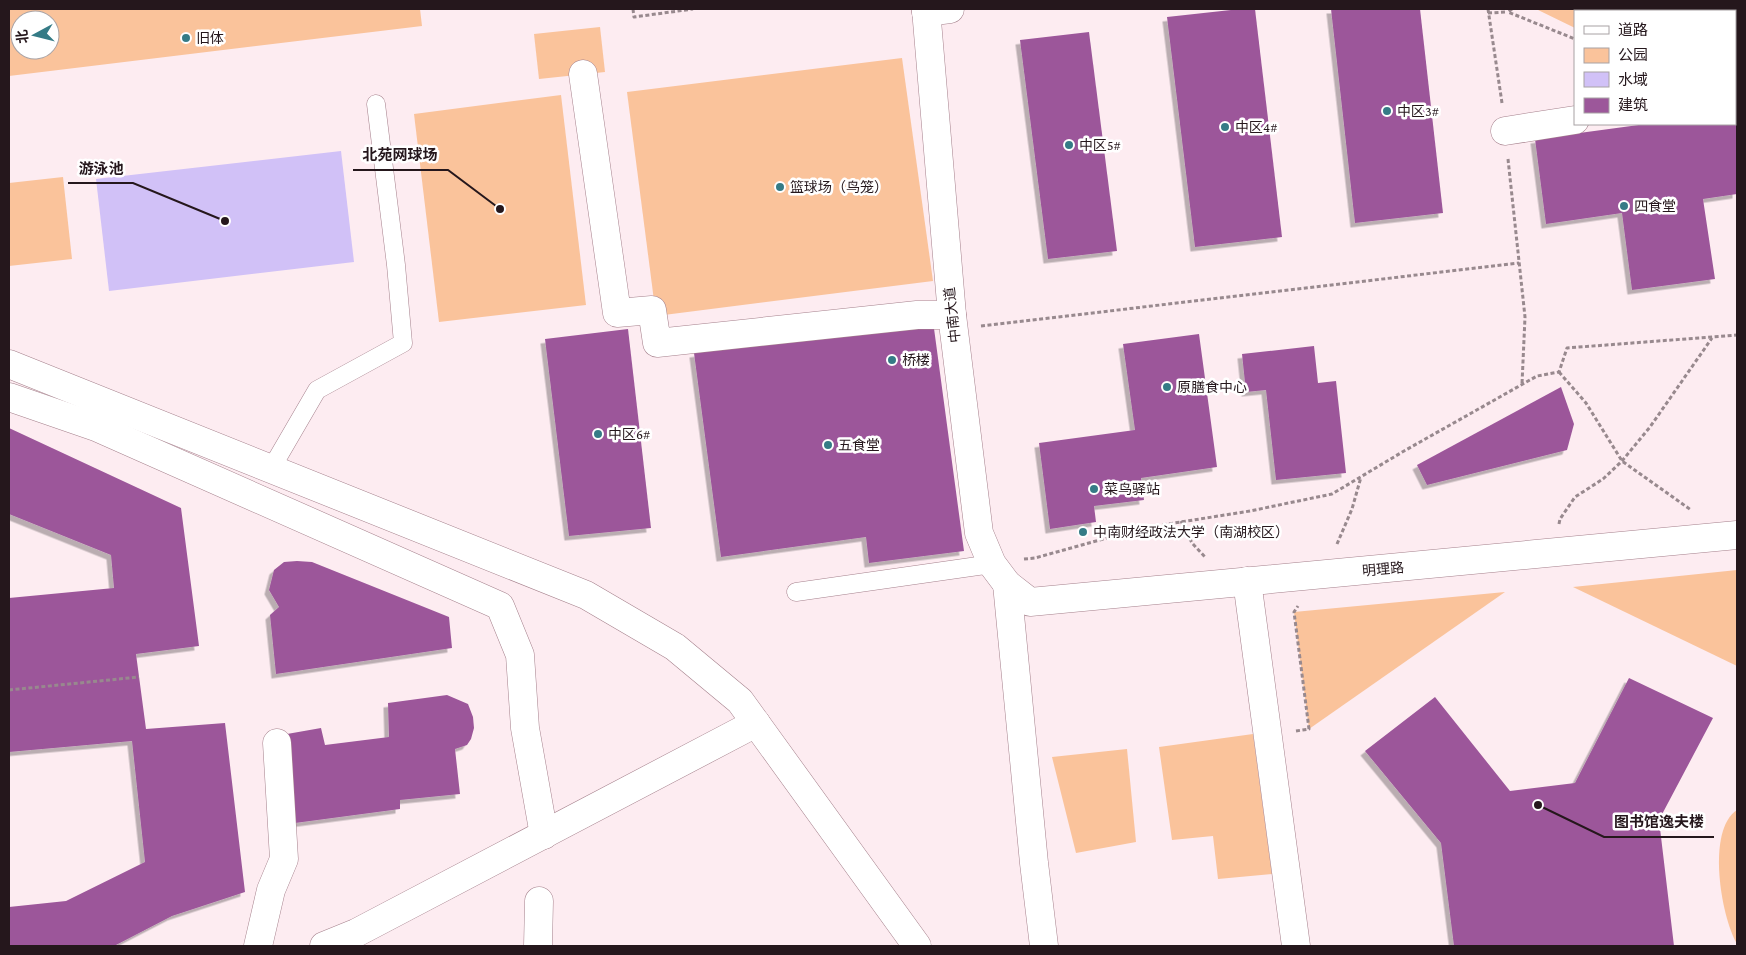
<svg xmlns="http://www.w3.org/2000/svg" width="1746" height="955" viewBox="0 0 1746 955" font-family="'Crimson Pro','Noto Sans SC',serif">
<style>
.green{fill:#fac39b;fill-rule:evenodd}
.water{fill:#d1c1f7}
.building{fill:#9c579a;filter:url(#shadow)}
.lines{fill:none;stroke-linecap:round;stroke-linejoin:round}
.lane-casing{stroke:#a5808c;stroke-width:19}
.street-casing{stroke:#a5808c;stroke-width:29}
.secondary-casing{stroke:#a5808c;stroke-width:29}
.path{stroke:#98898e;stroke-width:3;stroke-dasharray:4 2.5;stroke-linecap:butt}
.lane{stroke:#fff;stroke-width:18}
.street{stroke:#fff;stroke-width:28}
.secondary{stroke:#fff;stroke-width:28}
.poi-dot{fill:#357b86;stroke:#fff;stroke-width:2}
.labels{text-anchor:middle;stroke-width:5;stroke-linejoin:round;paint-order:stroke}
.poi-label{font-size:14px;fill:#25171c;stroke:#fff;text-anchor:start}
.street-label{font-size:14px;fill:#25171c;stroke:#fff}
.leader{fill:none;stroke:#25171c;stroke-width:2}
.callout-dot{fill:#25171c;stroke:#fff;stroke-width:2}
.callout-label{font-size:15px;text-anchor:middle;font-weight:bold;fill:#25171c;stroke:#fff;stroke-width:5;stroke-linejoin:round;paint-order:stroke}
</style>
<defs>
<filter id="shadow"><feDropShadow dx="-4.5" dy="4.5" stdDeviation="0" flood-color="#0004"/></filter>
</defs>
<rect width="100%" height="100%" fill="#fdecf1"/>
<g class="green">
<path d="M9 9H420L422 26 9 76ZM20 20H50V50H20Z"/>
<polygon points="1536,9 1664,9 1661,11 1575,11 1575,28"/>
<polygon points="600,27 605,72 539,79 534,34"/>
<polygon points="902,58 933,281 656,316 627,92"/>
<polygon points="561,95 586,305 439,322 414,114"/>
<polygon points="63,177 72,259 9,266 9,183"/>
<polygon points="1737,570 1737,666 1573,587"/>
<polygon points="1505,592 1309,729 1294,612"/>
<polygon points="1253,734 1272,874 1218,879 1213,836 1172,840 1159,747"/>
<polygon points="1127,749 1136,842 1076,853 1052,757"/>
<path d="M1737 810V944C1721 917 1706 830 1737 810Z"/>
</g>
<polygon class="water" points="341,151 354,262 109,291 96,179"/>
<g class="building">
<polygon points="1240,9 1255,9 1282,237 1195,247 1167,17"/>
<polygon points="1331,9 1420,9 1443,213 1355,223"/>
<polygon points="1089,32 1117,251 1048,259 1020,40"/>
<polygon points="1737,111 1737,194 1703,199 1715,279 1632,290 1622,213 1546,224 1535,139 1646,124 1735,124 1735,112"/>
<polygon points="933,321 964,551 869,563 866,537 721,557 694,353"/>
<polygon points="628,329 651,528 569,536 545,339"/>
<polygon points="1199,334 1217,467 1141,478 1144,500 1094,506 1096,522 1050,529 1039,443 1135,430 1123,344"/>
<polygon points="1314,346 1318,383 1336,381 1346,473 1276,480 1266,390 1246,392 1242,354"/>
<polygon points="1561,387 1574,424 1567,450 1427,485 1417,465"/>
<polygon points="9,428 181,508 199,646 136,654 146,729 225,723 245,892 172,916 114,946 9,946 9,907 66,901 145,862 132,741 9,752 9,598 114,588 111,555 9,514"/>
<polygon points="297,561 312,562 449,617 452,648 276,674 270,615 279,607 269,590 274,570 284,562"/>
<polygon points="1629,678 1713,718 1659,820 1674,946 1454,946 1441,843 1365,751 1435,697 1510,791 1575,783"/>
<polygon points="447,695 468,704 473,717 474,728 471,739 467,745 455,749 460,794 400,800 400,809 295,823 287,734 321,728 325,745 389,737 388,703"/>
</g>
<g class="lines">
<g class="lane-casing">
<g id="lane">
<polyline points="271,469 317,390 403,343 396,265 376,104"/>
<polyline points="796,592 992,564"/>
</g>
</g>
<g class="street-casing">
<g id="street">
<polyline points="926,12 950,9"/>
<polyline points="1735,24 1737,30"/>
<polyline points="583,74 617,313 652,310 657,343 917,315 952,315"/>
<polyline points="1735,93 1737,93"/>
<polyline points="1505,131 1575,120"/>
<polyline points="9,364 586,595 675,647 740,701 917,946"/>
<polyline points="1007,584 1034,863 1044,946"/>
<polyline points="258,946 271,890 284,859 277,743"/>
<polyline points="538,946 539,901"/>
</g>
</g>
<g class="secondary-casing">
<g id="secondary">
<polyline points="926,9 952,315 979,533 992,564 1007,584 1030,602 1737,535"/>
<polyline points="9,397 96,427 500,606 520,655 525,728 544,835"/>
<polyline points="1247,581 1296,946"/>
<polyline points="324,946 356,933 756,723"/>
</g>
</g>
<g class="path">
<polyline points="633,9 634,17 693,9"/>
<polyline points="1488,9 1502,103"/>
<polyline points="1512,9 1508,12 1575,39"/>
<polyline points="1682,11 1686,9"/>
<polyline points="1488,13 1507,12"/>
<polyline points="1508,159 1525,317 1522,384"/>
<polyline points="981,326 1519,263"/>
<polyline points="1559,372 1586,403 1622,461 1691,510"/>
<polyline points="1181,521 1192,543 1206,558"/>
<polyline points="1559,524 1560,519 1575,497 1603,479 1622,461 1650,427 1712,338"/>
<polyline points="1337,544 1352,509 1361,477"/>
<polyline points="1024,559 1035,558 1143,528 1250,511 1332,494 1404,451 1537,376 1559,372 1567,348 1737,335"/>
<polyline points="9,690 139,677"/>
<polyline points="1296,731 1309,729 1294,612 1298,606"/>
</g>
<use href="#lane" class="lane"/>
<use href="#street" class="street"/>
<use href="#secondary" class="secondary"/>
</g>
<g class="poi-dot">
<circle cx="186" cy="38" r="5"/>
<circle cx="1387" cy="111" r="5"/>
<circle cx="1225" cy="127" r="5"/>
<circle cx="1069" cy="145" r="5"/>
<circle cx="780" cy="187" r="5"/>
<circle cx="1624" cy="206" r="5"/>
<circle cx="892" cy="360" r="5"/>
<circle cx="1167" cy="387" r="5"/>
<circle cx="598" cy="434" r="5"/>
<circle cx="828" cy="445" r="5"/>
<circle cx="1094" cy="489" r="5"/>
<circle cx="1083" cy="532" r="5"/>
</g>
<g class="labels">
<g class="poi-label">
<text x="196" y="43">旧体</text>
<text x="1397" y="116">中区3#</text>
<text x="1235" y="132">中区4#</text>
<text x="1079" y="150">中区5#</text>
<text x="790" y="192">篮球场（鸟笼）</text>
<text x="1634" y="211">四食堂</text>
<text x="902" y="365">桥楼</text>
<text x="1177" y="392">原膳食中心</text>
<text x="608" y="439">中区6#</text>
<text x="838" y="450">五食堂</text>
<text x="1104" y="494">菜鸟驿站</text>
<text x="1093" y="537">中南财经政法大学（南湖校区）</text>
</g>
<g class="street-label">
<text transform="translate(952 315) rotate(-96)" y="5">中南大道</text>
<text transform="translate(1383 569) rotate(-5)" y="5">明理路</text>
</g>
</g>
<path class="leader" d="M500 209L448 170H353M225 221L133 183H68M1538 805L1604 837H1714"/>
<g class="callout-dot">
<circle cx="500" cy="209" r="5"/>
<circle cx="225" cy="221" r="5"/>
<circle cx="1538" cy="805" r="5"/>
</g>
<g class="callout-label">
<text x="400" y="160">北苑网球场</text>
<text x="101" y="174">游泳池</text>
<text x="1659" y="827">图书馆逸夫楼</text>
</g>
<rect width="1746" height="955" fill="none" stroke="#25171c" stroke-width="20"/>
<rect x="1574" y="10" width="162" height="115" fill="#ffffff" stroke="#a8a2a4"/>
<rect x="1584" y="26" width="25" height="8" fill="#ffffff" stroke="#a8a2a4"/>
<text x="1618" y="35" font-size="15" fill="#25171c">道路</text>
<rect x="1584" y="48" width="25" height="15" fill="#fac39b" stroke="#a8a2a4"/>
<text x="1618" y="60" font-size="15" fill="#25171c">公园</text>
<rect x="1584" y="72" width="25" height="15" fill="#d1c1f7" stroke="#a8a2a4"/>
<text x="1618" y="85" font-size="15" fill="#25171c">水域</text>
<rect x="1584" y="98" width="25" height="15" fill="#9c579a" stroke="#a8a2a4"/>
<text x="1618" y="110" font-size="15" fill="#25171c">建筑</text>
<g transform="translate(35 35) rotate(263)"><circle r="24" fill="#ffffff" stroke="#a8a2a4"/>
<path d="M0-4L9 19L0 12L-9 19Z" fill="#357b86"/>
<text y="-8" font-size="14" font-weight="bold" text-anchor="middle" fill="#25171c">北</text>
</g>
</svg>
